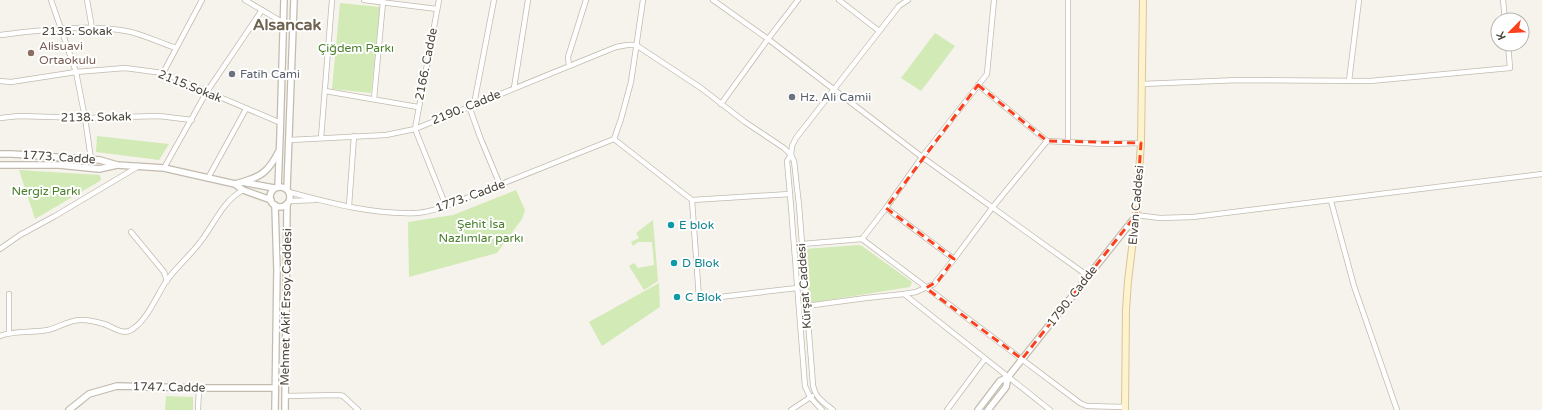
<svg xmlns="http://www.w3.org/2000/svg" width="1542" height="410" viewBox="0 0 1542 410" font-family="'Varela Round',sans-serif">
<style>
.green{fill:#d2eab5}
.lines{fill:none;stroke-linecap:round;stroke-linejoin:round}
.minor-casing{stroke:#c2bbae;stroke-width:6}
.tertiary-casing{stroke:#c2bbae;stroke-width:8}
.secondary-casing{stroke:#d6c79b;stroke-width:8}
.minor{stroke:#fff;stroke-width:4.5}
.tertiary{stroke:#fff;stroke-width:5.5}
.secondary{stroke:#fff3cd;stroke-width:6}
.marked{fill:none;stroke:#fc3f1d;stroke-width:3;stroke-dasharray:8 5;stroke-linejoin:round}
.education-dot{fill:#8d6e63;stroke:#fff;stroke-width:1.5}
.worship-dot{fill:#6b7280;stroke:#fff;stroke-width:1.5}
.culture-dot{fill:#0f9aa8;stroke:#fff;stroke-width:1.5}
.labels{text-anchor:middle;stroke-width:4;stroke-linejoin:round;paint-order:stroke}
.street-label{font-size:12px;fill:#4b4439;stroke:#fff}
.education-label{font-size:12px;fill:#785e54;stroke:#fff;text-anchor:start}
.park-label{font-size:12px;fill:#4a7f2a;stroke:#fff}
.worship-label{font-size:12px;fill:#5b616d;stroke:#fff;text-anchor:start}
.culture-label{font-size:12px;fill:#0d838f;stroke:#fff;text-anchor:start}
.district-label{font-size:16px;font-weight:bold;fill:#6e6250;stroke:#fff}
</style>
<rect width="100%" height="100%" fill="#f6f3ec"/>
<g class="green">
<polygon points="340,3 380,7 371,93 332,89"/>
<polygon points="935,33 955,46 921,91 901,78"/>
<polygon points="97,136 169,144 159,160 96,152"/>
<polygon points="19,170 100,175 101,179 100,181 35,219"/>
<polygon points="516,190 525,210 522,219 497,253 409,277 408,222 453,215"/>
<polygon points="653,220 658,281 644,290 629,266 634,263 638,268 654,265 652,242 638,242 633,246 631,242 639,238 636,233"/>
<polygon points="859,245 862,246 912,282 910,287 810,303 805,249"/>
<polygon points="659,283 660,307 602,346 589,322"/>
<polygon points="166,396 193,397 193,410 165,410"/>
</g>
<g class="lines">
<g class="minor-casing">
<g id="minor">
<polyline points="51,0 76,72 85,118 91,159"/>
<polyline points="87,0 92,28"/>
<polyline points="245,0 282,22"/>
<polyline points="364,0 437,9"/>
<polyline points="439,0 415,129 446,206"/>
<polyline points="643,0 631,82 621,119 614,139 692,200 790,194"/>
<polyline points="713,0 768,39 922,157 1088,276"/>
<polyline points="839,0 879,31"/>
<polyline points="1503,0 1505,20"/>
<path d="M0 35C42 30 84 24 126 31 143 34 160 43 176 48"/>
<path d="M636 45 701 88 745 122 784 148 791 155 794 161 799 205 813 385C815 397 823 402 833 410"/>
<polyline points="569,66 568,57 586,0"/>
<polyline points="163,73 202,0"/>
<polyline points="0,81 11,82 76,72 125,68 163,73 281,123"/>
<polyline points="1349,81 1359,0"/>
<polyline points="1142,84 1239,80 1370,81 1510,68 1508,44"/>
<polyline points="978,85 1047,141"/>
<polyline points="514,88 528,0"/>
<polyline points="325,91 418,107"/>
<polyline points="374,99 383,2"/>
<polyline points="474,104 494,0"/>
<polyline points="721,104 768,39 798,0"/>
<polyline points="469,106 480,137 500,185"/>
<polyline points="0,118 19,116 85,118 159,116 192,120"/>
<polyline points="321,138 332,0"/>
<polyline points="290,140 386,135 415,129 616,47 627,45 636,45"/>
<polyline points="1068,142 1068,0"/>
<polyline points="164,168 206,93 262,10"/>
<polyline points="208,178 246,109"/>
<path d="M289 192C330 203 374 215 417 213 432 212 446 206 459 201L614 139"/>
<polyline points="692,200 699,298 703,299 797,288"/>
<polyline points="290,201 315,200"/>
<polyline points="1331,201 1354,286 1397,410"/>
<polyline points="349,206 354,136"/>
<polyline points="886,208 954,259"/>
<polyline points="1136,215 1160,218 1193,217 1542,174"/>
<polyline points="131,232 164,272 167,281"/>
<polyline points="862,239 1080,403 1087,406 1125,407"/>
<polyline points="802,244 862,239 886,208 922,157 987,74 994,0"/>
<polyline points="0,249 20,235 55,216 139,166"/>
<polyline points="9,294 9,333"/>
<polyline points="904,294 1050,410"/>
<polyline points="806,306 866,298 904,294 916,292 934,284 954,259 992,208 1047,141 1104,144 1141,143"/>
<path d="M0 336C14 330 32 333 48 330 60 327 70 319 83 320 89 320 97 322 104 324 114 327 124 337 134 328 147 319 157 296 165 283 175 268 190 256 201 241 215 223 222 202 243 190"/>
<polyline points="285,396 339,395 343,396 358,410"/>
<polyline points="198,410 199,388"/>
<polyline points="791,410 812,396"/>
<polyline points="822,410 810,397 805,386 790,194 787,161 791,155 792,146 796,138 899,6 908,0"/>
<polyline points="947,410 985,359"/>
</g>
</g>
<g class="tertiary-casing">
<g id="tertiary">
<polyline points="0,154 12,154 100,160 117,165 164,168 235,184 242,182 274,188"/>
<polyline points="0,165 59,165 99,169 117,165"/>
<path d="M245 181C264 176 270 168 279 151"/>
<polyline points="235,184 243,190 271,200"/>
<circle cx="280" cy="197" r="10"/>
<polyline points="278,187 280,137 284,0"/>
<polyline points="287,189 294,0"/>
<polyline points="275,205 277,270 275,410"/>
<polyline points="69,410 89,394 117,386 199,388 275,388"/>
<polyline points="285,410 287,204"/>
<polyline points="978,410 1000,381 1008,377 1136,216"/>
<polyline points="988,410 1006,387 1008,377"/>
</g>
</g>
<g class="secondary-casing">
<polyline id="secondary" points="1125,410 1126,310 1128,281 1136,215 1141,143 1143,0"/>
</g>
<use href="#minor" class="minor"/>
<use href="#tertiary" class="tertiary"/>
<use href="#secondary" class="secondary"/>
</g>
<path class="marked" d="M978 85 1047 141 1141 143 1136 215 1022 359 926 288 938 281 954 259 886 208Z"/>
<circle class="education-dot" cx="31" cy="53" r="4"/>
<g class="worship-dot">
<circle cx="232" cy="74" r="4"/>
<circle cx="792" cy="97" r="4"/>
</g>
<g class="culture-dot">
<circle cx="671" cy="225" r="4"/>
<circle cx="674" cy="263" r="4"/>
<circle cx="677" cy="297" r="4"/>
</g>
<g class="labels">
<g class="street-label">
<text x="77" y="35">2135. Sokak</text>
<text transform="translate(426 64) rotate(-79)" y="4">2166. Cadde</text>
<text transform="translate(190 86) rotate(22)" y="4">2115.Sokak</text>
<text transform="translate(466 107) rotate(-22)" y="4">2190. Cadde</text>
<text transform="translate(96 117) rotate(-1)" y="4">2138. Sokak</text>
<text transform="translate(59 157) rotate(4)" y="4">1773. Cadde</text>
<text transform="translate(470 196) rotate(-20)" y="4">1773. Cadde</text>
<text transform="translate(1136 205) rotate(-85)" y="4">Elvan Caddesi</text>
<text transform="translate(804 286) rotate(-94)" y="4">Kürşat Caddesi</text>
<text transform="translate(1072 296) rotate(-52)" y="4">1790. Cadde</text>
<text transform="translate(286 307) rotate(-89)" y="4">Mehmet Akif Ersoy Caddesi</text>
<text transform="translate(169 387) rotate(1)" y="4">1747. Cadde</text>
</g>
<g class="education-label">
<text x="39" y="50">Alisuavi<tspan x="39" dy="14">Ortaokulu</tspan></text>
</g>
<g class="park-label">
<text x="356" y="52">Çiğdem Parkı</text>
<text x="46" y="195">Nergiz Parkı</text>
<text x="481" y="228">Şehit İsa<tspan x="481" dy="14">Nazlımlar parkı</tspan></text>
</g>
<g class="worship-label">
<text x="240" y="78">Fatih Cami</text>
<text x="800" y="101">Hz. Ali Camii</text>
</g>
<g class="culture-label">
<text x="679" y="229">E blok</text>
<text x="682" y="267">D Blok</text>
<text x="685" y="301">C Blok</text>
</g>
<g class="district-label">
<text x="287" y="30">Alsancak</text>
</g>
</g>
<g transform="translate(1510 32) rotate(246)"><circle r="19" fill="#ffffff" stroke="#b7b4b0"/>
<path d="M0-3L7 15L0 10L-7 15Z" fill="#fc3f1d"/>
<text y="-6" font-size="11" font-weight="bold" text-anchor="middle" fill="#4b4439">K</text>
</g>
</svg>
